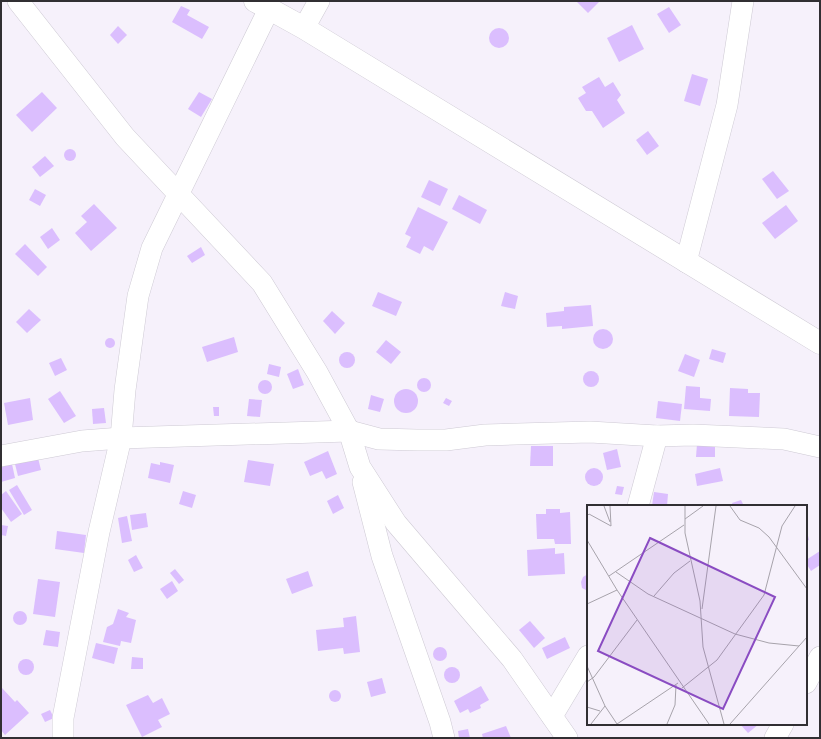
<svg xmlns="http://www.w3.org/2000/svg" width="821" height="739" viewBox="0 0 821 739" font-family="Rubik,sans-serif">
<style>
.building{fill:#dbbefe}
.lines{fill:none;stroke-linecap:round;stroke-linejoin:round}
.street-casing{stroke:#cecad4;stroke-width:22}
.secondary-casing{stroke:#cecad4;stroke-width:23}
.street{stroke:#fff;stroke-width:21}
.secondary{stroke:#fff;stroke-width:22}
.inset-road{fill:none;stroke:#a7a3ab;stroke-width:1}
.view{fill:#8a4cc2;fill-opacity:0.15;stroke:#8a4cc2;stroke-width:2}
.inset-edge{fill:none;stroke:#312f33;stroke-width:2}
</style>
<rect width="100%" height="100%" fill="#f6f1fb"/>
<g class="building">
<polygon points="576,1 600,1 588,13"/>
<polygon points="181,6 190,10 187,15 209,27 202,39 172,22"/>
<polygon points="669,7 681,25 669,33 657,14"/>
<polygon points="632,25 644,49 619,62 607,38"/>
<polygon points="118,26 127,35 118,44 110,35"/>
<circle cx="499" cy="38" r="10"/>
<polygon points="692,74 708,79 700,106 684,101"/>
<polygon points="599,77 605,87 613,82 621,95 617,100 625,113 603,128 592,111 586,111 578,98 586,93 582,87"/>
<polygon points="42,92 57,108 32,132 16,115"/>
<polygon points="199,92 212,99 201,117 188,109"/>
<polygon points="648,131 659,146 647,155 636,140"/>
<circle cx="70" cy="155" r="6"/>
<polygon points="45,156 54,166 40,177 32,167"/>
<polygon points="773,171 789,191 777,199 762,179"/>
<polygon points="429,180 448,189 440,206 421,197"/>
<polygon points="35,189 46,195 40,206 29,200"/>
<polygon points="459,195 487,210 480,224 452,209"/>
<polygon points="94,204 117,228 91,251 75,233 87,222 81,216"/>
<polygon points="786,205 798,221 775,239 762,223"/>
<polygon points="418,207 448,222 433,251 424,246 420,254 406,247 411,237 405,234"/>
<polygon points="52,228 60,240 48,249 40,237"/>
<polygon points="25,244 47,267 38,276 15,254"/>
<polygon points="201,247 205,255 192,263 187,256"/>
<polygon points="378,292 402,302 396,316 372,306"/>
<polygon points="505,292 518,296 515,309 501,306"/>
<polygon points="591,305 593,326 562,329 562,326 547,327 546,313 564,311 564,307"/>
<polygon points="29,309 41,320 27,333 16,322"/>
<polygon points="332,311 345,323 335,334 323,321"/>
<circle cx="603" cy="339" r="10"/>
<polygon points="234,337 238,352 207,362 202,347"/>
<circle cx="110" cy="343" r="5"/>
<polygon points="386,340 401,352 391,364 376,352"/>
<polygon points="712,349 726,353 723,363 709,359"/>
<circle cx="347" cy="360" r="8"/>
<polygon points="685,354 700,360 694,377 678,371"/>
<polygon points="61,358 67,370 55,376 49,363"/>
<polygon points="269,364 281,367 279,377 267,374"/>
<polygon points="298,369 304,385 293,389 287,374"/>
<circle cx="591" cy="379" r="8"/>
<circle cx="424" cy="385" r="7"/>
<circle cx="265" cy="387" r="7"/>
<polygon points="686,386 700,387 700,398 711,399 710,411 684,409"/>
<polygon points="730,388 748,389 748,393 760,393 759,417 729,416"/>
<circle cx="406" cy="401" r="12"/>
<polygon points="60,391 76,416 64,423 48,399"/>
<polygon points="371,395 384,399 380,412 368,409"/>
<polygon points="30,398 33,420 8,425 4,403"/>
<polygon points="446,398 452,401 449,406 443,403"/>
<polygon points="249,399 262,400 260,417 247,416"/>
<polygon points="658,401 682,404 680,421 656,418"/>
<polygon points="213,407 219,407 219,416 214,416"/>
<polygon points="104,408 106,423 93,424 92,409"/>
<polygon points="697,444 715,444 715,457 696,457"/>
<polygon points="531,446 553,446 553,466 530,466"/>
<polygon points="617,449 621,467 607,470 603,453"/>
<polygon points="328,451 337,474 326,479 322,471 310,476 304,462"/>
<polygon points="38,458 41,470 18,476 15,464"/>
<polygon points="248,460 274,464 270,486 244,482"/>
<polygon points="160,462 174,465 170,483 148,478 151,463 160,465"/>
<polygon points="12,464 15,478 1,482 1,467"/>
<polygon points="720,468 723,481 697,486 695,474"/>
<circle cx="594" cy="477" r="9"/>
<polygon points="17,485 32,510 24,515 9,490"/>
<polygon points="617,486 624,487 622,495 615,494"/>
<polygon points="6,491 22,514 11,522 1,508 1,495"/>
<polygon points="183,491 196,495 192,508 179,504"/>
<polygon points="654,492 668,494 667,506 652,506"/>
<polygon points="338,495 344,508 333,514 327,501"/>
<polygon points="741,500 744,506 733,506 732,503"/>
<polygon points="546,509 560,509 560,513 570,512 571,544 555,544 554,539 537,539 536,514 546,514"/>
<polygon points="146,513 148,527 132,530 130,515"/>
<polygon points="127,516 132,541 122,543 118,518"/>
<polygon points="1,525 8,526 6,536 1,535"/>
<polygon points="806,527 809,540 806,541"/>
<polygon points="57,531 86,535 84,553 55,549"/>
<polygon points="555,548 555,554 564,553 565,574 528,576 527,550"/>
<polygon points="820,551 820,565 811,571 806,563 806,560"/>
<polygon points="136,555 143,568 134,572 128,560"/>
<polygon points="175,569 184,580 179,584 170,573"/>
<polygon points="308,571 313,586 292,594 286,579"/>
<polygon points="588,574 588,591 582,588 581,582 583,577"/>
<polygon points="38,579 60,582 55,617 33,614"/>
<polygon points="172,581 178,591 167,599 160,589"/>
<polygon points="118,609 129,613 126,617 136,620 131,643 121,641 120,646 103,642 107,627 113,624"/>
<circle cx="20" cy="618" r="7"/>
<polygon points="356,616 360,652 344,654 343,648 318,651 316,630 344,627 343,618"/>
<polygon points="530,621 545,638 534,648 519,630"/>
<polygon points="46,630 60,632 58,647 43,645"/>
<polygon points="565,637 570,648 547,659 542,648"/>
<polygon points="96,643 118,648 114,664 92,658"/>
<circle cx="440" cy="654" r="7"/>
<polygon points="132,657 143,658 143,669 131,669"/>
<circle cx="26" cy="667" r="8"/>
<circle cx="452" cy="675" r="8"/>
<polygon points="382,678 386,693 371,697 367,682"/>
<polygon points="481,686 489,700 480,705 481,708 470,713 468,709 460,713 454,701"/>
<polygon points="2,688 15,702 17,700 29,713 5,735 1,730 1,689"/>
<circle cx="335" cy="696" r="6"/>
<polygon points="148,695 153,703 162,698 170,714 158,720 162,727 142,737 126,705"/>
<polygon points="50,710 54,718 45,722 41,714"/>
<polygon points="740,724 759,724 748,733"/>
<polygon points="506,726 511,738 483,738 482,734"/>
<polygon points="468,729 470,738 459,738 458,731"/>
</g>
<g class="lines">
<g class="street-casing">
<g id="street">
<polyline points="18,1 125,137 262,283 317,372 349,431 360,467 396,523 512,659 567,738"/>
<polyline points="304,28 319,1"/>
<polyline points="686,262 727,105 743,1"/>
<polyline points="1,456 82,441 121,438 349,431 379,439 417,440 446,440 485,435 590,432 657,436 693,435 784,439 820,447"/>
<polyline points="363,482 382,556 440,722 444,738"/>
<polyline points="638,506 657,436"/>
<polyline points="806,683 820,657"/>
<polyline points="552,716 588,656"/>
<polyline points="63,738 63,718 99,532 121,438 125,390 138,296 152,248 269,9"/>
<polyline points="775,738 783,724"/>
</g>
</g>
<g class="secondary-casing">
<polyline id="secondary" points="255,1 304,28 820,343"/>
</g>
<use href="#street" class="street"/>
<use href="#secondary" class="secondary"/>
</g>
<g transform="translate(587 505)">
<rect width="220" height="220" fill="#f6f1fb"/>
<path class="inset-road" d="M17 1 23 17M98 1V28L113 96 116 142 137 219M143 1 153 15 172 23 182 32 220 84M0 11 2 9 24 21 23 1M98 14 116 1M0 35 30 85 122 219M29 67 61 89 148 129 182 138 212 141M22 71 97 20M67 91 87 68 103 56M0 99 30 85M115 104 129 1M0 161 18 201 30 219M0 177 7 172 50 115M95 183 130 155 177 90 195 21 208 1M0 202 13 206M4 219 18 201M30 219 91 178M80 219 88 200 89 180M143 219 220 132"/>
<path class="view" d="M63 33 188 92 136 204 11 146Z"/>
<rect width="220" height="220" class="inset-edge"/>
</g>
<rect width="821" height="739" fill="none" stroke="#312f33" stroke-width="4"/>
</svg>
